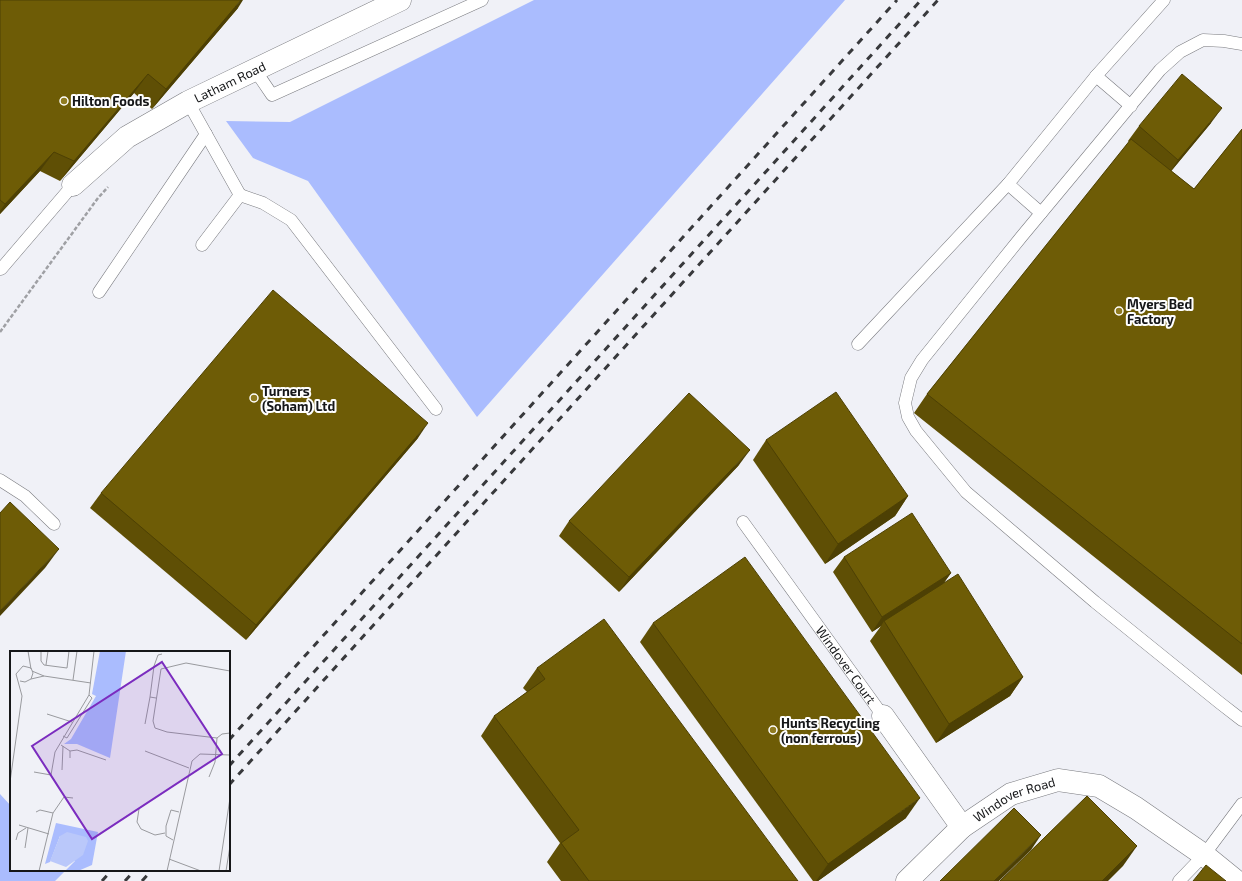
<svg xmlns="http://www.w3.org/2000/svg" width="1242" height="881" viewBox="0 0 1242 881" font-family="'Exo 2',sans-serif">
<style>
.forest{fill:#aabcfe}
.lines{fill:none;stroke-linecap:round;stroke-linejoin:round}
.service-casing{stroke:#797a7f;stroke-width:13}
.minor-casing{stroke:#797a7f;stroke-width:23}
.path{stroke:#9fa0a4;stroke-width:2.5;stroke-dasharray:4 2;stroke-linecap:butt}
.service{stroke:#fff;stroke-width:12}
.minor{stroke:#fff;stroke-width:22}
.rail{stroke:#38393c;stroke-width:3;stroke-dasharray:7 7;stroke-linecap:butt}
.wall{fill:#5f4f05}
.shaded-wall{fill:#4d4004}
.building{fill:#6e5c06;stroke:#4d4004}
.poi-dot{fill:#907b21;stroke:#fff;stroke-width:1.5}
.labels{text-anchor:middle;stroke-width:4;stroke-linejoin:round;paint-order:stroke}
.street-label{font-size:13px;fill:#161719;stroke:#fff}
.poi-label{font-size:13px;font-weight:bold;fill:#161719;stroke:#fff;text-anchor:start}
.inset-road{fill:none;stroke:#999a9e;stroke-width:1}
.view{fill:#7b2cbf;fill-opacity:0.15;stroke:#7b2cbf;stroke-width:2}
.inset-edge{fill:none;stroke:#161719;stroke-width:2}
</style>
<rect width="100%" height="100%" fill="#f0f1f7"/>
<g class="forest">
<polygon points="534,0 845,0 477,417 308,181 253,158 226,121 290,122"/>
<polygon points="0,794 11,806 11,870 66,870 55,881 0,881"/>
</g>
<g class="lines">
<g class="service-casing">
<g id="service">
<polyline points="1242,44 1224,41 1203,40 1180,52 1160,70 1022,236 922,360 911,378 905,403 908,417 916,431 966,492 1095,602 1220,703 1242,720"/>
<polyline points="255,70 272,95 482,0"/>
<polyline points="1096,76 1131,106"/>
<polyline points="188,102 240,195 202,245"/>
<polyline points="240,195 263,203 291,220 436,409"/>
<polyline points="1041,213 1008,184 1096,76 1164,0"/>
<polyline points="0,268 1,269 73,185"/>
<polyline points="99,292 206,134"/>
<polyline points="858,344 1008,184"/>
<polyline points="0,480 25,496 54,524"/>
<path id="s1" d="M743 522 883 716"/>
<polyline points="1179,881 1204,855 1242,804"/>
</g>
</g>
<g class="minor-casing">
<g id="minor">
<path id="s2" d="M73 185 127 137 188 102 400 0"/>
<polyline points="883,716 962,827"/>
<path id="s3" d="M907 881 962 827 1011 794 1058 780 1099 786 1136 808 1204 855 1236 881"/>
</g>
</g>
<polyline class="path" points="0,332 98,198 108,187"/>
<use href="#service" class="service"/>
<use href="#minor" class="minor"/>
<g class="rail">
<polyline points="229,740 897,0"/>
<polyline points="229,766 921,0"/>
<polyline points="229,785 938,0"/>
<polyline points="102,881 112,870"/>
<polyline points="125,881 135,870"/>
<polyline points="142,881 152,870"/>
</g>
</g>
<g class="wall">
<polygon points="0,0 238,8 152,109 134,93 60,181 40,171 0,214"/>
<polygon points="1211,123 1171,171 1194,189 1242,129 1242,675 914,413 927,394 1129,142 1128,141 1139,126"/>
<polygon points="418,438 246,640 90,508 101,493"/>
<polygon points="766,440 908,496 895,516 825,564 753,460"/>
<polygon points="739,465 619,592 559,536 569,521"/>
<polygon points="844,557 951,573 943,584 1023,677 1010,696 936,743 870,641 881,626 872,632 833,572"/>
<polygon points="653,623 906,818 818,881 813,881 640,642"/>
<polygon points="537,668 798,881 561,881 547,862 560,843 481,736 494,716 527,692 523,688"/>
</g>
<g class="shaded-wall">
<polygon points="241,0 243,0 238,8 152,109 166,89"/>
<polygon points="148,74 134,93 60,181 74,161"/>
<polygon points="1222,108 1211,123 1168,175 1178,160"/>
<polygon points="54,152 40,171 0,214 0,211 5,204"/>
<polygon points="428,423 418,438 246,640 256,625"/>
<polygon points="750,450 739,465 619,592 629,577"/>
<polygon points="908,496 895,516 825,564 838,544"/>
<polygon points="59,549 45,568 0,616 0,611"/>
<polygon points="951,573 940,588 884,621 881,626 872,632 882,617"/>
<polygon points="1023,677 1010,696 936,743 949,724"/>
<polygon points="920,798 906,818 818,881 816,881 828,864"/>
<polygon points="1041,835 1031,850 999,881 994,881"/>
<polygon points="1137,846 1123,866 1108,881 1102,881"/>
</g>
<g class="building">
<polygon points="0,0 241,0 166,89 148,74 74,161 54,152 5,204 0,200"/>
<polygon points="1182,74 1222,108 1178,160 1139,126"/>
<polygon points="1242,129 1242,644 927,394 1131,139 1194,189"/>
<polygon points="273,290 428,423 256,625 101,493"/>
<polygon points="836,392 908,496 838,544 766,440"/>
<polygon points="689,393 750,450 629,577 569,521"/>
<polygon points="10,502 59,549 0,611 0,513"/>
<polygon points="912,513 951,573 882,617 844,557"/>
<polygon points="745,557 920,798 828,864 653,623"/>
<polygon points="958,574 1023,677 949,724 884,621"/>
<polygon points="604,619 798,881 589,881 561,843 579,830 494,716 545,679 537,668"/>
<polygon points="1087,796 1137,846 1102,881 1000,881"/>
<polygon points="1014,808 1041,835 994,881 940,881"/>
<polygon points="1206,865 1226,881 1193,881"/>
</g>
<g class="poi-dot">
<circle cx="64" cy="101" r="4"/>
<circle cx="1119" cy="311" r="4"/>
<circle cx="254" cy="398" r="4"/>
<circle cx="773" cy="730" r="4"/>
</g>
<g class="labels">
<g class="street-label">
<text dy="5" stroke="none"><textPath href="#s2" startOffset="189">Latham Road</textPath></text>
<text dy="5" stroke="none"><textPath href="#s1" startOffset="176">Windover Court</textPath></text>
<text dy="5" stroke="none"><textPath href="#s3" startOffset="137">Windover Road</textPath></text>
</g>
<g class="poi-label">
<text x="72" y="106">Hilton Foods</text>
<text x="1127" y="309">Myers Bed<tspan x="1127" dy="15">Factory</tspan></text>
<text x="262" y="396">Turners<tspan x="262" dy="15">(Soham) Ltd</tspan></text>
<text x="781" y="728">Hunts Recycling<tspan x="781" dy="15">(non ferrous)</tspan></text>
</g>
</g>
<g transform="translate(10 651)">
<rect width="220" height="220" fill="#f0f1f7"/>
<path d="M90 0H116L100 107 67 93H54L61 88 86 45 82 43ZM46 172 88 181 82 214 68 220H55L65 210 50 185 40 211 35 213Z" fill="#aabcfe"/>
<path d="M57 181 76 186 78 190 73 204 56 216 40 210 50 185Z" fill="#bac8fa"/>
<path class="inset-road" d="M18 0 21 18M31 0V10L34 14 57 17 59 0M36 14 38 0M22 20 34 25M220 20 176 12 151 18 143 70 145 77 157 81 207 87 212 83 220 82M21 28 34 25 81 32M63 29 67 0M146 47 140 46 144 15 148 4 152 3M37 63 62 71M135 73 140 46M53 85 57 87 82 47 79 44M51 94 60 100V107M60 100 67 99 96 109M135 100 179 117M52 119 53 95M24 121 41 124 45 101 79 44 84 0M199 126 205 111 207 87M0 131 12 45 6 23 13 15 21 17 23 22 21 28 15 31 10 30M129 158 127 171 131 178 145 184 155 182M26 161 30 159 43 162M9 174 39 183M6 189 8 182 16 177M163 189 156 185V175L161 159 169 161M15 197 18 177M159 208 191 220M29 220 43 162 54 146 63 147M157 220 182 110 190 103 220 104M209 220 220 147M216 220 220 195"/>
<path class="view" d="M152 11 212 103 82 188 22 95Z"/>
<rect width="220" height="220" class="inset-edge"/>
</g>
</svg>
